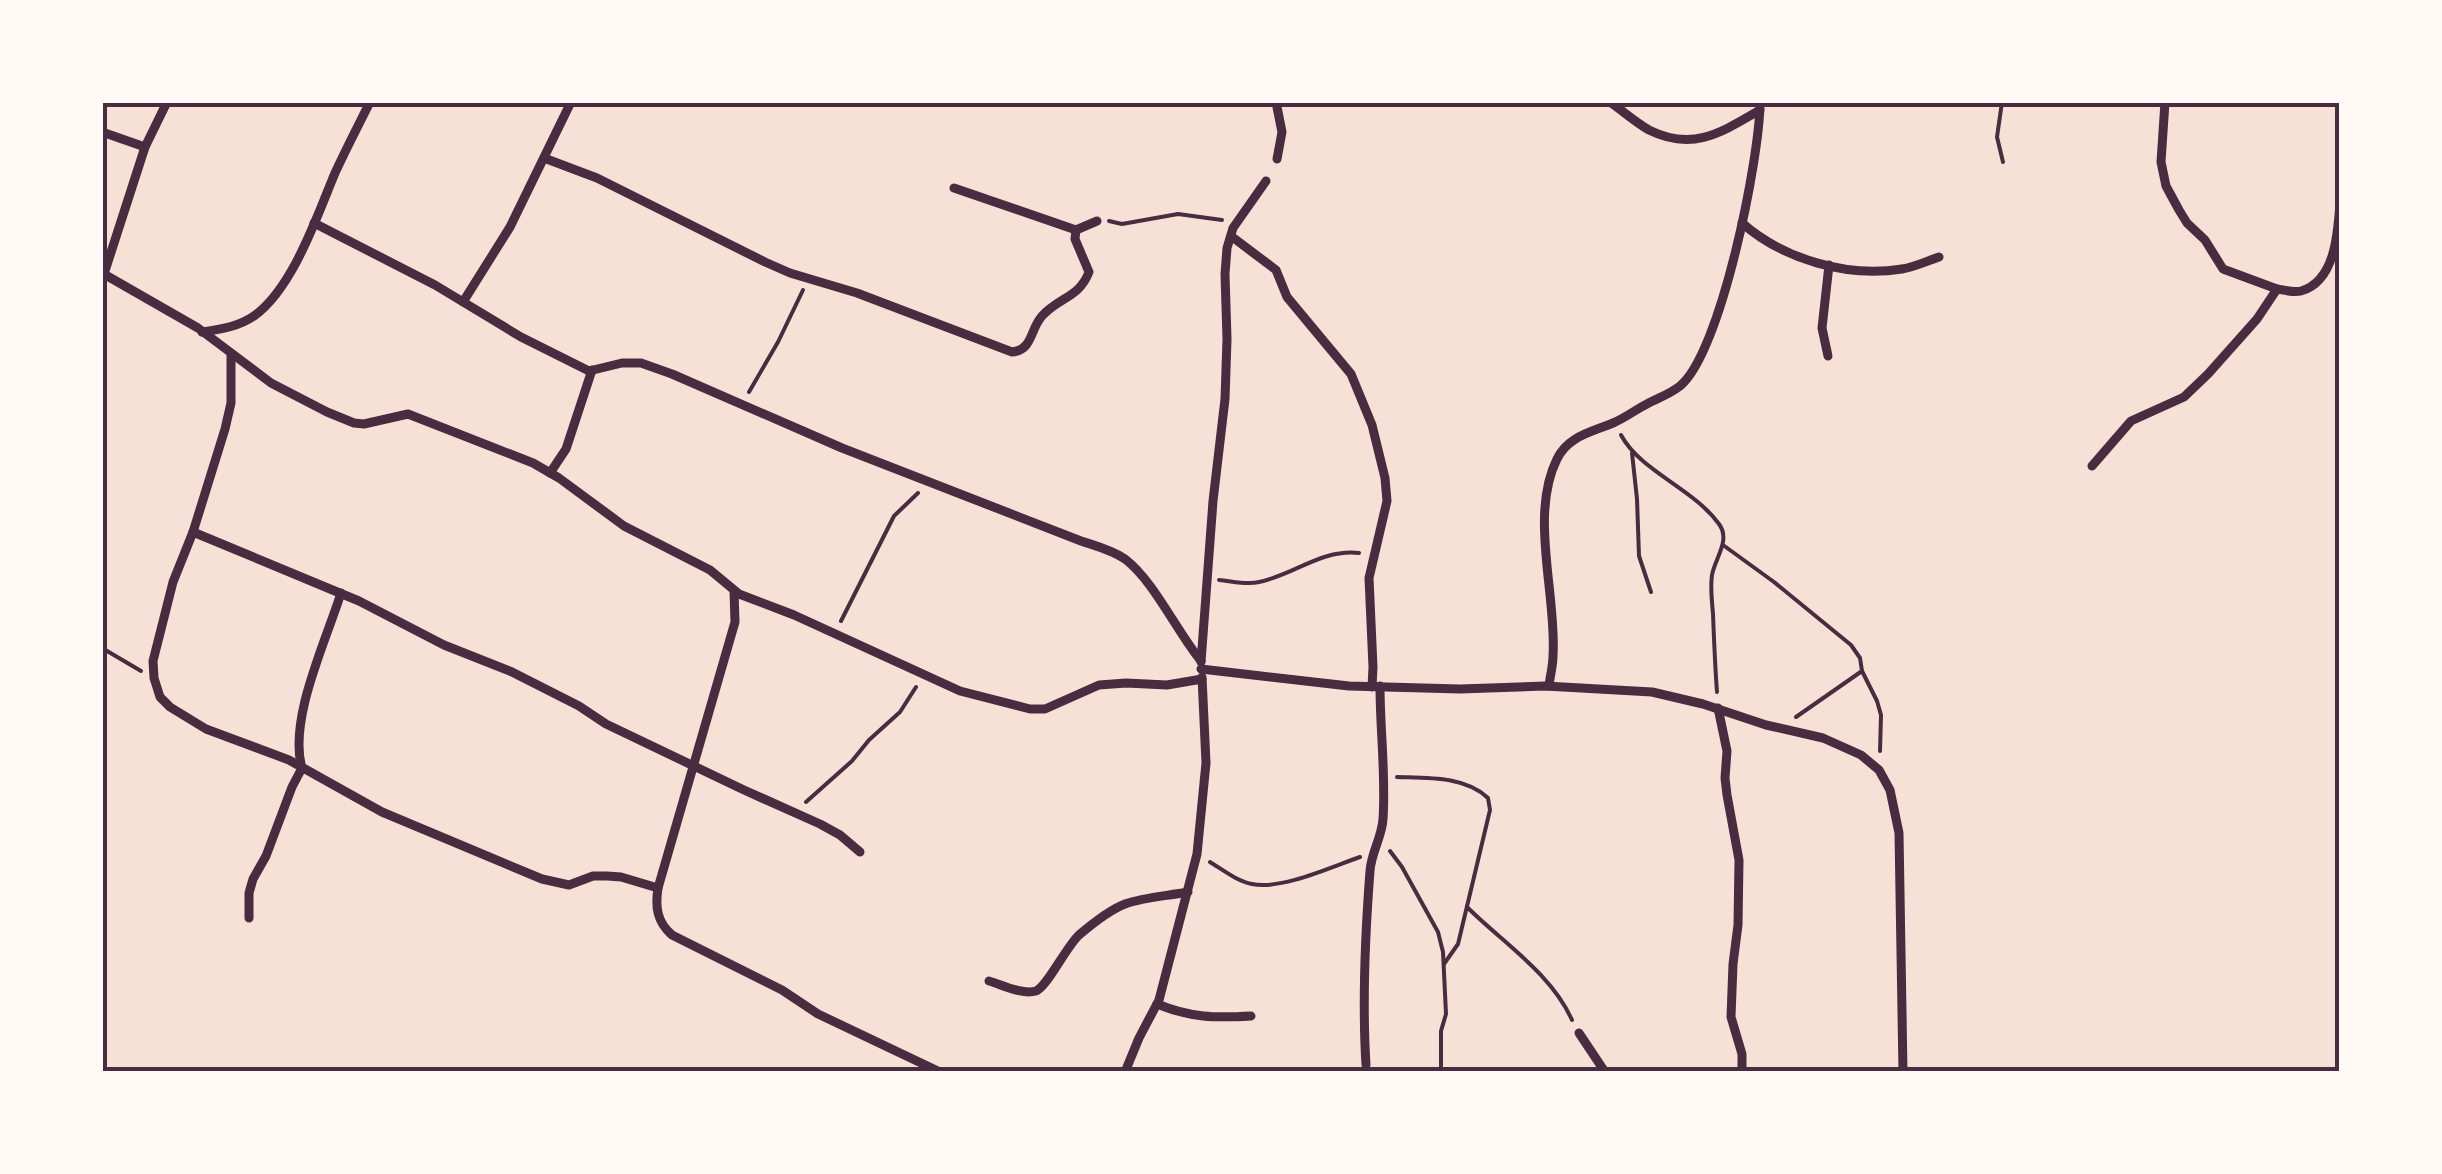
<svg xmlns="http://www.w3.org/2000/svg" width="2442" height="1174" viewBox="0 0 2442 1174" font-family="'Golos Text',sans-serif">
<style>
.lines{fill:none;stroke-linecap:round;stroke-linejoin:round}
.path{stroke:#4a2c40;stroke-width:4}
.minor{stroke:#4a2c40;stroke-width:9}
.neatline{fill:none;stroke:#4a2c40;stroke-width:4}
</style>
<rect width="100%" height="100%" fill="#f7e1d7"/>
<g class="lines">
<g class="path">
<polyline points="2002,102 1997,137 2003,162"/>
<polyline points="1109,221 1122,224 1178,214 1222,220"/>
<polyline points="749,392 778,342 803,290"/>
<path d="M1621 435C1641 472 1693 488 1719 524 1731 540 1715 558 1712 575 1710 588 1712 601 1713 614 1714 640 1715 666 1717 692"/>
<polyline points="1632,453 1637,499 1639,556 1651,592"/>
<polyline points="1723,545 1774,582 1851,645 1860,658 1862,671 1877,701 1881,715 1880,751"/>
<path d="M1219 580C1232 581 1246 585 1259 582 1294 575 1321 549 1359 553"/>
<polyline points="841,621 894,516 918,493"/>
<polyline points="102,648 141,671"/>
<polyline points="1796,717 1862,671"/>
<path d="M1397 777C1427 778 1465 776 1488 798L1490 810 1458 944 1444 964"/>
<polyline points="806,802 852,761 869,740 900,712 916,687"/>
<polyline points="1390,851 1402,867 1438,932 1443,952 1446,1014 1441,1031 1441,1072"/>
<path d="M1210 862C1223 870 1237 881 1252 884 1282 890 1331 867 1360 857"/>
<path d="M1467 907C1502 942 1551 973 1572 1020"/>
</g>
<g class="minor">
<polyline points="1276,102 1282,132 1277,159"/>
<path d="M1610 102C1623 111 1635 122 1649 130 1693 152 1722 132 1760 110"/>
<polyline points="2165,102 2161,162 2166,186 2179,210 2187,223 2205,240 2223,269 2277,289"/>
<polyline points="102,132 145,147"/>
<path d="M544 158 597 178 765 262 790 273 857 293 1012 352C1033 350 1030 329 1042 316 1059 297 1079 298 1089 272L1075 239 1076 230 1097 221"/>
<polyline points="954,188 1076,230"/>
<path d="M314 223 435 285 521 337 589 371 622 363H641L672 374 842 448 1081 541C1096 546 1112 550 1125 559 1154 581 1177 632 1201 661"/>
<path d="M1742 223C1783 259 1847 278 1902 269 1915 267 1927 261 1939 257"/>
<polyline points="1231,236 1276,270 1287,297 1351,374 1372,425 1385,478 1387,501 1369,578 1373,667 1372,687"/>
<polyline points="102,273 198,328 271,383 327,412 354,423 364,424 408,414 533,463 559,478 624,526 710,570 739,594 794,615 960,691 1030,709 1045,709 1099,685 1126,683 1167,685 1202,679"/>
<polyline points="104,274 145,147 167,102"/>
<polyline points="463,302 510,227 571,102"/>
<path d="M202 332C221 329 238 327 254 316 293 288 317 216 335 173 346 149 358 126 370 102"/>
<polyline points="231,354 231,403 225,429 193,532 173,582 153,661 154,678 160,697 170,707 206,729 289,760 382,812 542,879 569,885 593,876 607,876 621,877 658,888"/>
<polyline points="1828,356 1822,328 1829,265"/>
<path d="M2092 466 2131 421 2184 397 2208 374 2257 319 2277 289C2285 290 2293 293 2301 291 2336 281 2338 231 2340 202"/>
<polyline points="550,473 566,449 592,370"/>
<polyline points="193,532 359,601 444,645 512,672 579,706 606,724 744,790 820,824 840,835 860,852"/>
<path d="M734 591 735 622 658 888C655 907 657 922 672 935L782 990 818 1014 940 1072"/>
<polyline points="1201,662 1213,501 1225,399 1227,339 1225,274 1227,248 1233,228 1266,181"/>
<polyline points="1201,669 1349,686 1460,689 1545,686 1652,692 1703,704 1766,725 1823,738 1861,755 1879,770 1890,790 1899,833 1903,1072"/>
<path d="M1549 686C1550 676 1553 666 1553 656 1557 596 1529 515 1557 459 1568 436 1592 432 1613 423 1625 418 1635 410 1647 404 1658 398 1670 394 1680 386 1721 353 1760 157 1760 102"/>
<polyline points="1718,708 1727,751 1725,778 1727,795 1739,860 1738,925 1733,964 1731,1017 1742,1054 1742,1072"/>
<path d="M249 918V893L253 879 266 856 292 787 302 768C288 720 326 641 341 593"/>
<path d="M989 981C1003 985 1022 995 1036 991 1047 987 1066 947 1079 935 1092 924 1109 910 1125 904 1144 897 1167 896 1188 892"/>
<path d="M1157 1004C1191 1018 1215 1018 1251 1016"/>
<polyline points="1579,1033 1605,1072"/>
<path d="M1366 1065C1362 1001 1365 936 1370 871 1371 853 1382 837 1383 819 1386 775 1380 730 1380 686"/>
<polyline points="1125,1072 1139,1038 1159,1000 1197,854 1206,763 1202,677"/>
</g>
</g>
<rect width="2442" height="1174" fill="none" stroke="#fffaf5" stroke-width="210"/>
<rect x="105" y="105" width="2232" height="964" class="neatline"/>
</svg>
